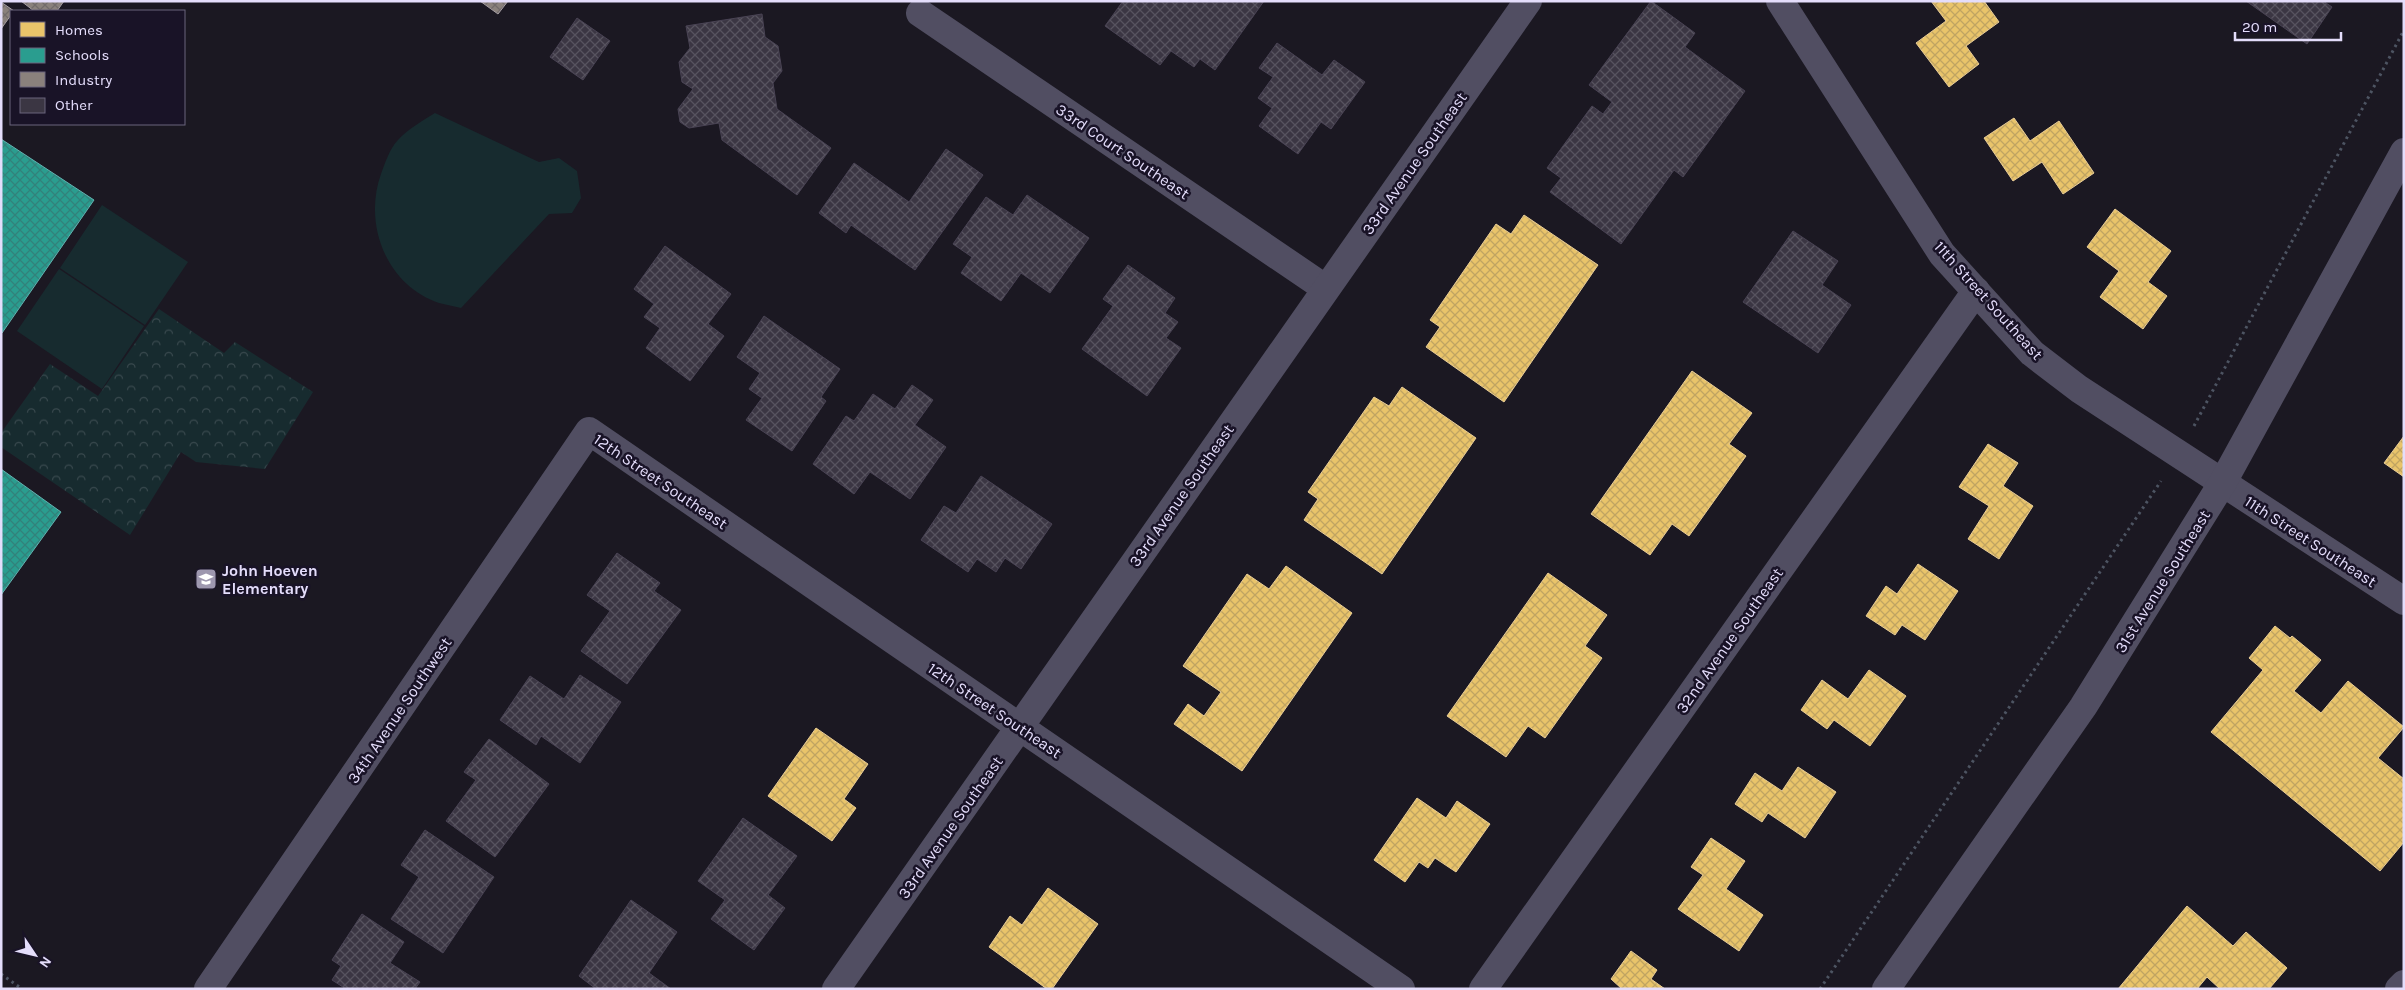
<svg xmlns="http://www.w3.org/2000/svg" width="2405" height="990" viewBox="0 0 2405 990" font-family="Karla,sans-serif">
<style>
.grass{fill:#172b2f}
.forest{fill:url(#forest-crowns)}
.homes{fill:url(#homes-cross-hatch);stroke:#e8cc96}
.schools{fill:url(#schools-cross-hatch);stroke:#62b0af}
.industry{fill:url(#industry-cross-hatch);stroke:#a59da2}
.building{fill:url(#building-cross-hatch);stroke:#494354}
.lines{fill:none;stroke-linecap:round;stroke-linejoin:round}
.path{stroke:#4d5462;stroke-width:3;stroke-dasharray:2.5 4;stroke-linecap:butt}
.minor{stroke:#514e62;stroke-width:28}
.tertiary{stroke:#514e62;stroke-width:28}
.labels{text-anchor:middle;stroke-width:5;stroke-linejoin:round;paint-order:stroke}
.street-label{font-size:16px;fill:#e4ddfb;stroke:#191327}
.poi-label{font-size:16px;font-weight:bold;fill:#e4ddfb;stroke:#191327;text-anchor:start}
</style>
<defs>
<pattern id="forest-crowns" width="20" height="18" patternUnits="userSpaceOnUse" patternTransform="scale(1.25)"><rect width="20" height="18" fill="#172b2f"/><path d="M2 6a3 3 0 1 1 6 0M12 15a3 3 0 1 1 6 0" fill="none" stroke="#39494e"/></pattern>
<pattern id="homes-cross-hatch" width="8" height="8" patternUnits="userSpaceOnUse" patternTransform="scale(1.25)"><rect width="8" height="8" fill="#e9c46a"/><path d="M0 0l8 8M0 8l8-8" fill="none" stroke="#c0a462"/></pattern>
<pattern id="schools-cross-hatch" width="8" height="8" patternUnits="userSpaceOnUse" patternTransform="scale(1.25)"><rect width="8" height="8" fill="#2a9d8f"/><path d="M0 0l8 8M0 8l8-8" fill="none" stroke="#32827b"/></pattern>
<pattern id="industry-cross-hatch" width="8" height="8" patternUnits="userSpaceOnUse" patternTransform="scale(1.25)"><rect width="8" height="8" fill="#8a817c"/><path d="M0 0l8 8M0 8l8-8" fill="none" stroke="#726b6b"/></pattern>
<pattern id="building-cross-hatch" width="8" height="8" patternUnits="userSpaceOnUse" patternTransform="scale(1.25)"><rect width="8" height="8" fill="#3b3643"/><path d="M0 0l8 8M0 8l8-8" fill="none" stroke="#57535f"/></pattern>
</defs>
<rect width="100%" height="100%" fill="#1b1822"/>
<g class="grass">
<path d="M435 113 539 162 559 158 577 171 581 198 572 213 549 214 461 308C454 306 446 305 439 303 386 285 363 224 381 174 385 163 390 148 398 140 408 129 422 121 435 113Z"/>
<polygon points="102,205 188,262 145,325 60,268"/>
<polygon points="59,269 144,326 102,389 17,331"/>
</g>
<polygon class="forest" points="159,309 224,353 235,342 313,392 265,469 196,462 181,452 130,535 1,447 1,433 50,364 98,396"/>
<g class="homes">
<polygon points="1931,1 1984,1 1999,22 1966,46 1979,64 1949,87 1916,43 1946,21"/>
<polygon points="2014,118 2030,141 2059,121 2094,173 2063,194 2042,162 2013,181 1984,138"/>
<polygon points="2115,209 2171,251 2148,282 2167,296 2143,329 2100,297 2119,271 2087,247"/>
<polygon points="1524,215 1598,265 1504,402 1426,347 1440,327 1430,320 1496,224 1511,234"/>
<polygon points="1692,371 1752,413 1729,444 1746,456 1689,536 1672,524 1650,555 1591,514"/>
<polygon points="1402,387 1476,438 1382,574 1304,520 1318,499 1308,492 1374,397 1389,406"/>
<polygon points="2404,436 2404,477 2384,463"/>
<polygon points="1988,444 2018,463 2003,486 2033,506 1999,559 1968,539 1989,506 1959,487"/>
<polygon points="1918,564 1958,591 1925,640 1902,625 1895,635 1866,616 1886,586 1897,594"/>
<polygon points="1286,566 1352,613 1242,771 1174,724 1188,704 1204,716 1221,692 1183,666 1247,574 1269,589"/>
<polygon points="1548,573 1607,615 1585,646 1602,658 1545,738 1528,726 1506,757 1447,716"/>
<polygon points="2275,626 2290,638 2292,636 2321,660 2294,691 2321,713 2348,681 2404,727 2378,758 2404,779 2404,842 2380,871 2211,732 2263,670 2249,658"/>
<polygon points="1869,670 1906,696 1870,746 1834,720 1827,729 1801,710 1822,680 1848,699"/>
<polygon points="816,728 868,764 844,799 856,808 832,841 768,796"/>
<polygon points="1798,767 1836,792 1805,838 1768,813 1762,822 1735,804 1755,773 1782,791"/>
<polygon points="1417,798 1446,818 1457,801 1490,824 1456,872 1435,858 1428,868 1419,862 1405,882 1374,860"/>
<polygon points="1711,838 1745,861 1726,889 1763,915 1739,951 1678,909 1703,875 1691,867"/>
<polygon points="1048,888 1098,924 1052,989 1047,989 989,947 1010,916 1022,925"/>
<polygon points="2187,906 2233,946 2246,932 2287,968 2269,989 2220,989 2207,977 2197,989 2118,989"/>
<polygon points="1631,951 1657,970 1651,979 1665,989 1622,989 1611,979"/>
</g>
<g class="schools">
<polygon points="1,139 94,200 2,333 1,333"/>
<polygon points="1,469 61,512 1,595"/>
</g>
<g class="industry">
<polygon points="21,1 64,1 57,11 34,11"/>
<polygon points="480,1 508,1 498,14"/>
<polygon points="1,2 14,11 11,11 11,15 1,29"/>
</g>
<g class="building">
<polygon points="1123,1 1264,1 1215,70 1200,59 1194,67 1171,51 1160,65 1105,26"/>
<polygon points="1651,1 1695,33 1685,47 1745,91 1683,177 1674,170 1621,244 1550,192 1561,178 1547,168 1592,106 1603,114 1612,102 1589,85"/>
<polygon points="2246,1 2323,1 2332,7 2307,44"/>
<polygon points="762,14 765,37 778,46 782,71 773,83 777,109 831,148 797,195 722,140 719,123 689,128 680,122 678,109 693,89 682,82 679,62 690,48 686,26"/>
<polygon points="577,18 610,41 583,80 550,57"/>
<polygon points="1277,43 1322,75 1334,60 1365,82 1331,129 1321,122 1298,154 1259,126 1272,108 1258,98 1273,77 1259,68"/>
<polygon points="946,149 983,175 915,270 851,225 846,233 819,213 854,163 909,202"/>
<polygon points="1027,195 1089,238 1050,293 1021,273 1001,301 961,273 972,257 953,244 986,197 1013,215"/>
<polygon points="1793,231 1838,261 1822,285 1851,305 1818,353 1743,302"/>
<polygon points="665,246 731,294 708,324 724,336 690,381 646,348 660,328 644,317 654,304 634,289"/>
<polygon points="1128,265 1175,298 1165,313 1178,322 1166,338 1181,348 1147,396 1082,349 1113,306 1103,299"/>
<polygon points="764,316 840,369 821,397 826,401 792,451 746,420 762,398 749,389 760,373 737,357"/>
<polygon points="912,385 933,400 915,425 946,447 910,499 870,472 854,494 813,464 846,416 854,421 873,394 895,409"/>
<polygon points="981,476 1052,524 1021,569 1005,558 996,572 977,559 968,572 921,540 944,506 956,513"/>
<polygon points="617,553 660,583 654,591 681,610 627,684 581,651 610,611 587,595"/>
<polygon points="580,675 621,702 580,763 541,736 536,745 500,720 530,676 564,699"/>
<polygon points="489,739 549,784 495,857 446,821 476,780 464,772"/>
<polygon points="743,818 797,856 768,895 785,908 754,950 711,919 725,900 698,881"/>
<polygon points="425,830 494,877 443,953 391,919 419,877 401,865"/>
<polygon points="631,900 677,932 649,973 671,989 596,989 579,976"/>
<polygon points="362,914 404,942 390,963 420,982 415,989 346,989 332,980 341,966 332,960"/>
</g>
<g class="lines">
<g class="path">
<polyline points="2194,426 2404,30"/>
<polyline points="1,974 22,989"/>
<polyline points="1820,989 2161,481"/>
</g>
<g class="minor">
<polyline points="1780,1 1942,254 2032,353 2079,389 2404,601"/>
<polyline points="920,13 1325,288"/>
<polyline points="208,989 589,431 1401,989"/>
<polyline points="836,989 1528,1"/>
<polyline points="1483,989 1976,291"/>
<polyline points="2399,989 2404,984"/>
</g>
<polyline class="tertiary" points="1886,989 2083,707 2223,482 2404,152"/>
</g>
<defs>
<g id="school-square" transform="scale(1.125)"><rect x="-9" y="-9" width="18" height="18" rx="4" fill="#9e98af" stroke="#191327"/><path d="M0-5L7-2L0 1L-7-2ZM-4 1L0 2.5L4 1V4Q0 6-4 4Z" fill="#fff"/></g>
</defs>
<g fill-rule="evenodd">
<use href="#school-square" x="206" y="579"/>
</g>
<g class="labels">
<g class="street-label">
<text transform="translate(1123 151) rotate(34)" y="6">33rd Court Southeast</text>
<text transform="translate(1414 163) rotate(-55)" y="6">33rd Avenue Southeast</text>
<text transform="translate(1989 300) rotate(48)" y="6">11th Street Southeast</text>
<text transform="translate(661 481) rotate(34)" y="6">12th Street Southeast</text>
<text transform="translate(1181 495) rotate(-55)" y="6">33rd Avenue Southeast</text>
<text transform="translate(2311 541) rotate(33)" y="6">11th Street Southeast</text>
<text transform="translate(2162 581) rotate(-58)" y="6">31st Avenue Southeast</text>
<text transform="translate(1729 640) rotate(-55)" y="6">32nd Avenue Southeast</text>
<text transform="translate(399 710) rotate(-56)" y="6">34th Avenue Southwest</text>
<text transform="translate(995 710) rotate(34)" y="6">12th Street Southeast</text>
<text transform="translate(950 827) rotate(-55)" y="6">33rd Avenue Southeast</text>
</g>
<g class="poi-label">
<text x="222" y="576">John Hoeven<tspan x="222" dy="18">Elementary</tspan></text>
</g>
</g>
<rect width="2405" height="990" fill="none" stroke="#e4ddfb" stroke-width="5"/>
<rect x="10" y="10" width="175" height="115" fill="#191327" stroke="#6a647c"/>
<rect x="20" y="22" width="25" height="15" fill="#e9c46a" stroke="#6a647c"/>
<text x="55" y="35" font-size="15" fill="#e4ddfb">Homes</text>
<rect x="20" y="48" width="25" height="15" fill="#2a9d8f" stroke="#6a647c"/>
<text x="55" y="60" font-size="15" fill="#e4ddfb">Schools</text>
<rect x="20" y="72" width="25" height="15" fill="#8a817c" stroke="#6a647c"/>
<text x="55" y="85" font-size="15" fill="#e4ddfb">Industry</text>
<rect x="20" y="98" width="25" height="15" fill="#3b3643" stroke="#6a647c"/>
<text x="55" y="110" font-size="15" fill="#e4ddfb">Other</text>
<g transform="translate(35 955) rotate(125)" stroke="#191327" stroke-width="4" paint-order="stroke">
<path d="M0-4L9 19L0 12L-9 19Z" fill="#e4ddfb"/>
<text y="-8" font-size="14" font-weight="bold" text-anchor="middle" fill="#e4ddfb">N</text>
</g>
<path d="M2235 32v8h106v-8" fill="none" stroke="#e4ddfb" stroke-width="2.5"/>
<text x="2242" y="32" font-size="15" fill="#e4ddfb" stroke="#191327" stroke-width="4" paint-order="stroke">20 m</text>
</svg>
